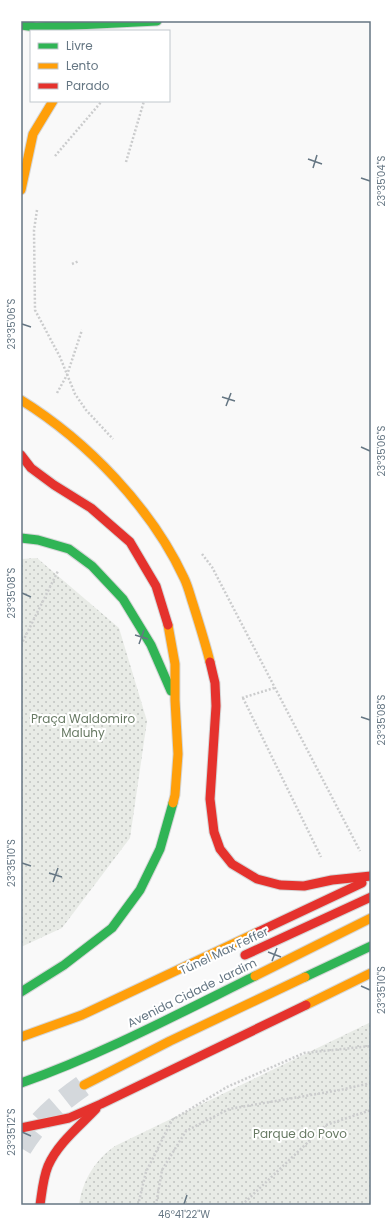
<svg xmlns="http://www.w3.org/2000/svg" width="392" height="1226" viewBox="0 0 392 1226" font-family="Poppins,sans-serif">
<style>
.grass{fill:url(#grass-dots)}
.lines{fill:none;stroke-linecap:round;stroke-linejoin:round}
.highway-tunnel{stroke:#d4d8dc;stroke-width:22;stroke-dasharray:22 11;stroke-linecap:butt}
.fast-casing{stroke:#d5d6d7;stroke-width:11}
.slow-casing{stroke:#d5d6d7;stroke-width:11}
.jam-casing{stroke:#d5d6d7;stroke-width:11}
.path{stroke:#cbcccd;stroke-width:2.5;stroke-dasharray:2 2;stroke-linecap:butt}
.fast{stroke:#30b455;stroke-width:9}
.slow{stroke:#ff9f0a;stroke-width:9}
.jam{stroke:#e5322d;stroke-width:9}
.ticks{fill:none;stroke:#657683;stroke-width:1.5}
.labels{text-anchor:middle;stroke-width:4;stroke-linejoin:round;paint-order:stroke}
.park-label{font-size:12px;fill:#687a64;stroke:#fff}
.street-label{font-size:12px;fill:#657683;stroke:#fff}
.neatline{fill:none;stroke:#657683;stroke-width:1.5}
.ticks-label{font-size:10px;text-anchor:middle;fill:#657683}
</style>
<defs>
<pattern id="grass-dots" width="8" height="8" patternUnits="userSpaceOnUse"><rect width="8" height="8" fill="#e8ebe6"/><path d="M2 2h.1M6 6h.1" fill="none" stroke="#c0c3c0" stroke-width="1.8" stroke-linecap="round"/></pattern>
</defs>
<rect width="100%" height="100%" fill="#f9f9f9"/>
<g class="grass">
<polygon points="37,558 119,628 147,721 130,838 62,928 21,947 21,559"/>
<path d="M371 1022V1205H79C82 1181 95 1160 115 1146Z"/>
</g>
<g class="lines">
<path class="highway-tunnel" d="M21 1148C38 1120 57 1104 84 1085"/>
<g class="fast-casing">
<g id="fast">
<polyline points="21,25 36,27 157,21"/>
<polyline points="21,538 38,540 69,549 92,566 123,599 151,645 171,691"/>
<polyline points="305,977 371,946"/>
<polyline points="21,992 64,965 112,928 140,890 160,849 173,803"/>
<path d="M21 1083C101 1055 180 1013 255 976"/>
</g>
</g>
<g class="slow-casing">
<g id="slow">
<polyline points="21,190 33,134 53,101"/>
<path d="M21 400C87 441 151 507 184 578 188 586 190 595 193 604 199 623 205 642 210 662"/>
<polyline points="168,625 175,664 175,700 178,754 175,795 173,803"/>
<polyline points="255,976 371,918"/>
<polyline points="306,1005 371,973"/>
<polyline points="21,1037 82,1015 258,932"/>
<polyline points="84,1085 170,1041 305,977"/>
</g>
</g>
<g class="jam-casing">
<g id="jam">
<polyline points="21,455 31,468 54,485 91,508 130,542 156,586 168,625"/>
<polyline points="210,662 215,683 216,706 210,799 214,832 220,849 232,864 257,879 280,885 304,886 332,880 371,876"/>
<polyline points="258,932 362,883"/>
<polyline points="245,955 371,897"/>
<polyline points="21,1128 69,1118 101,1104 306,1005"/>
<path d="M40 1205C42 1192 43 1178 48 1166 58 1143 80 1126 96 1109"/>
</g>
</g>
<g class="path">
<polyline points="55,156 102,101"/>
<polyline points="126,162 144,101"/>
<polyline points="37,210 34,230 35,310 60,357 75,394 86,410 113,439"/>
<polyline points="72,264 79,261"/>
<polyline points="57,393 67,375 82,330"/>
<polyline points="202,554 212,567 360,851"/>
<polyline points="21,645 58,571"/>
<polyline points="242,698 274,688"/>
<polyline points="243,698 321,857"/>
<polyline points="138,1205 146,1172 172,1120 227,1087 304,1053 371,1046"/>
<polyline points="156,1205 162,1170 186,1131 229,1109 340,1090 371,1083"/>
<polyline points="242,1205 326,1125 371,1110"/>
</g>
<use href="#fast" class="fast"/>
<use href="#slow" class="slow"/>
<use href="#jam" class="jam"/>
</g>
<path class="ticks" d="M308 159 322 164M313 168 317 155M361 178 370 181M22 324 31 327M222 397 235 401M226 406 231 393M361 447 370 451M22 593 31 597M135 635 148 639M139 644 144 630M361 717 370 720M22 863 31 866M49 873 62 877M53 882 58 868M268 952 281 957M272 961 277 948M361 986 370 990M22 1132 31 1136M184 1204 187 1195"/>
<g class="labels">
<g class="park-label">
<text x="83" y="723">Praça Waldomiro<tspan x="83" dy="14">Maluhy</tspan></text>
<text x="300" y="1138">Parque do Povo</text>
</g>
<g class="street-label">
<text transform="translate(224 951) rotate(-25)" y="4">Túnel Max Feffer</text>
<text transform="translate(192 993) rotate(-26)" y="4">Avenida Cidade Jardim</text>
</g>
</g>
<rect width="392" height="1226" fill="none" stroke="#ffffff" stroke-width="44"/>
<rect x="30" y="30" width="140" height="72" fill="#ffffff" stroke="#c1c8cd"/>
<rect x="38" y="43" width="20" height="6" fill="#30b455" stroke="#c1c8cd"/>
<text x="66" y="50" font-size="12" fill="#657683">Livre</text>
<rect x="38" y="63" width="20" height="6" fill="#ff9f0a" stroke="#c1c8cd"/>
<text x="66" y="70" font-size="12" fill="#657683">Lento</text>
<rect x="38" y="83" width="20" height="6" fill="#e5322d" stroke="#c1c8cd"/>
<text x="66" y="90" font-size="12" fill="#657683">Parado</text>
<rect x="22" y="22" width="348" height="1182" class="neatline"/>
<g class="ticks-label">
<text transform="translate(381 181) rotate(-90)" y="4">23°35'04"S</text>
<text transform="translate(11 324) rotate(-90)" y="4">23°35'06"S</text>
<text transform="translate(381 451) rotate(-90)" y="4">23°35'06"S</text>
<text transform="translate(11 593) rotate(-90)" y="4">23°35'08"S</text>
<text transform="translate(381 720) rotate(-90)" y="4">23°35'08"S</text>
<text transform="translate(11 863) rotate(-90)" y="4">23°35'10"S</text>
<text transform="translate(381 990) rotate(-90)" y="4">23°35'10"S</text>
<text transform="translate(11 1132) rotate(-90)" y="4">23°35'12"S</text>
<text x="184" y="1218">46°41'22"W</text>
</g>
</svg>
